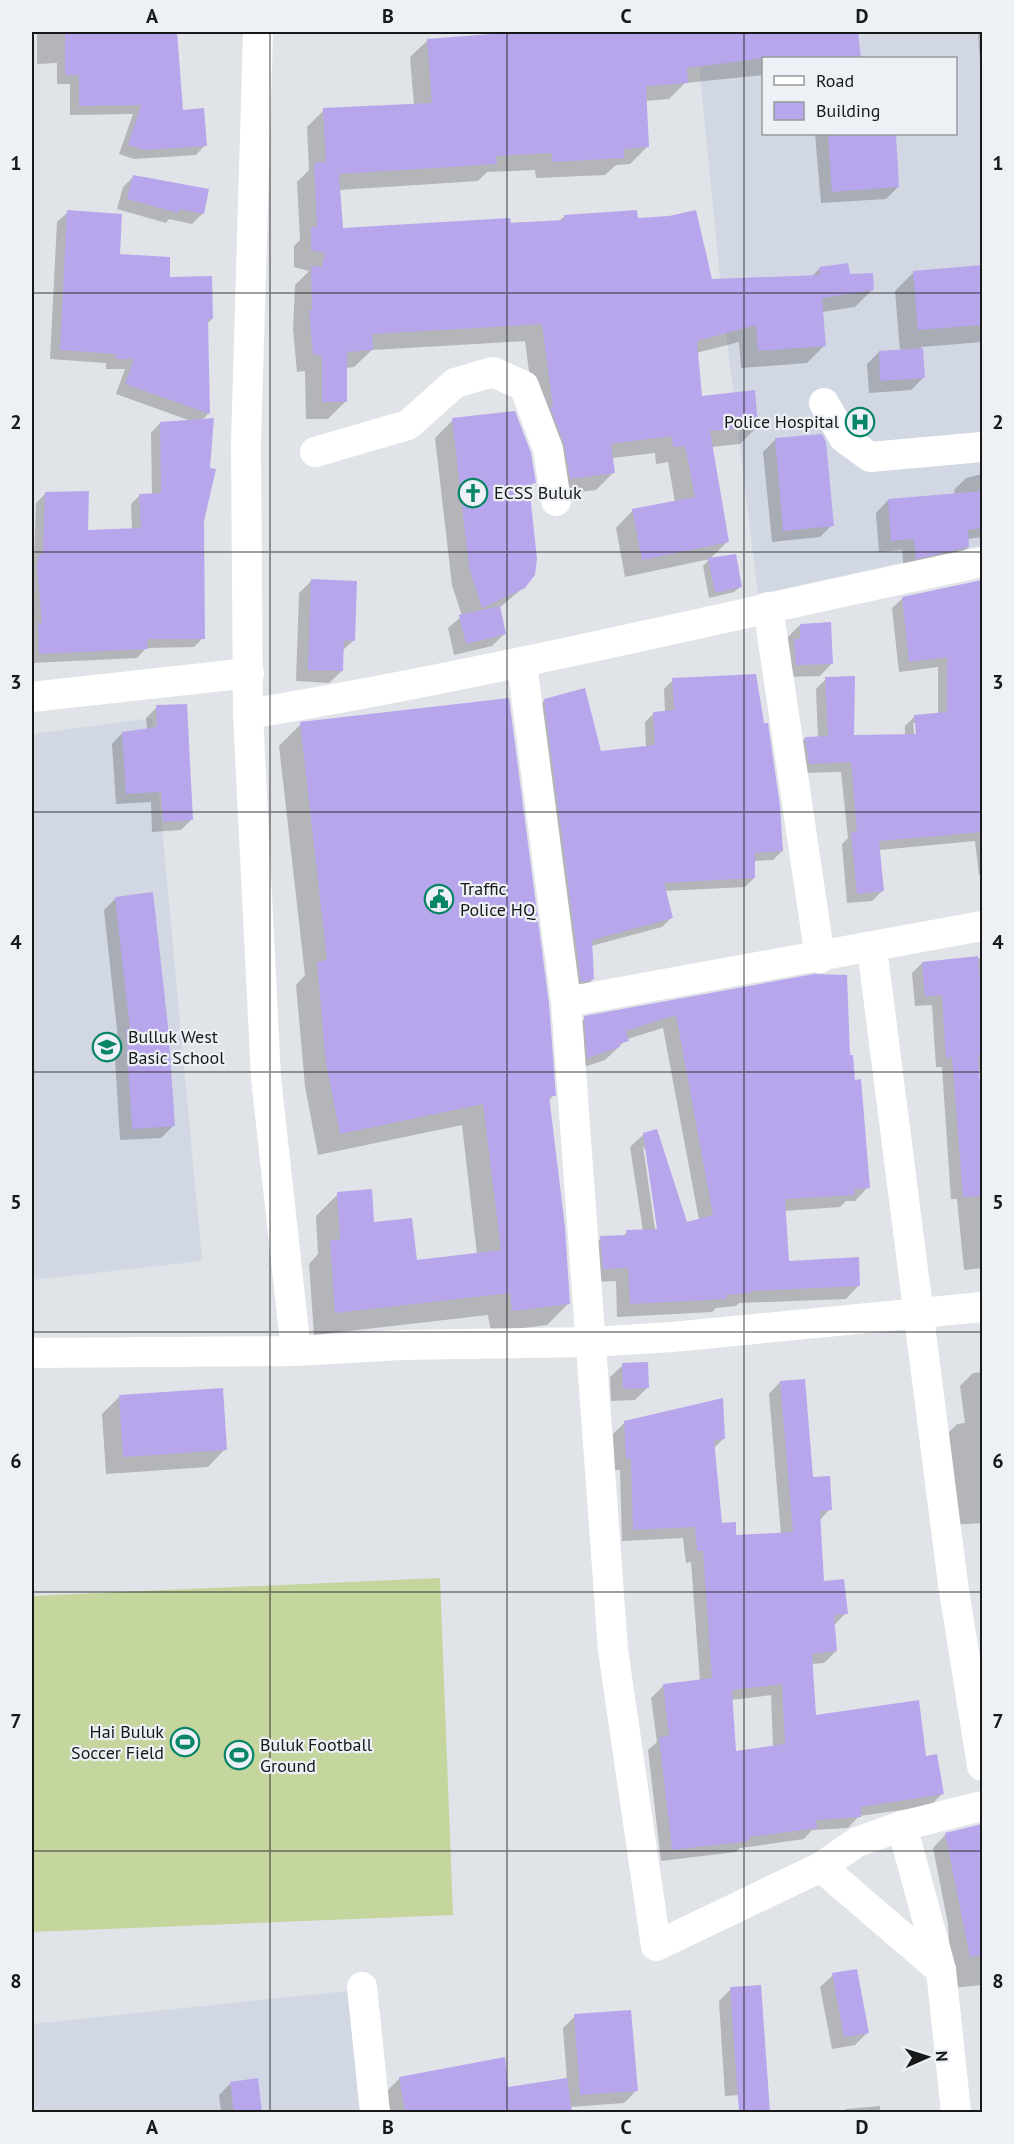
<svg xmlns="http://www.w3.org/2000/svg" width="1014" height="2144" viewBox="0 0 1014 2144" font-family="'PT Sans',sans-serif">
<style>
.built{fill:#d1d8e3;fill-rule:evenodd}
.pitch{fill:#c4d59d}
.shadow{fill:#0003;fill-rule:evenodd}
.building{fill:#b8a6ed;fill-rule:evenodd}
.lines{fill:none;stroke-linecap:round;stroke-linejoin:round}
.street{stroke:#fff;stroke-width:30}
.grid{fill:none;stroke:#171819;stroke-width:1.5;stroke-opacity:0.55}
.labels{text-anchor:middle;stroke-width:4.5;stroke-linejoin:round;paint-order:stroke}
.poi-label{font-size:18px;fill:#171819;stroke:#edf0f5;text-anchor:start}
.neatline{fill:none;stroke:#171819;stroke-width:2}
.grid-label{font-size:20px;text-anchor:middle;font-weight:bold;fill:#171819}
</style>
<rect width="100%" height="100%" fill="#e0e3e7"/>
<g class="built">
<path d="M696 32H982V545L758 594 722 300ZM764 58H956V134H764Z"/>
<polygon points="152,718 202,1261 32,1280 32,734"/>
<polygon points="357,1990 370,2112 32,2112 32,2024"/>
</g>
<polygon class="pitch" points="440,1578 453,1915 32,1932 32,1596"/>
<g class="shadow">
<polygon points="37,32 175,32 182,111 205,145 196,155 134,159 119,154 133,114 70,115 70,84 57,84 57,63 37,64"/>
<polygon points="552,32 857,32 859,58 764,58 764,75 685,83 669,99 645,101 647,147 630,164 616,165 605,175 536,178 535,170 487,172 478,181 339,190 342,230 559,221 565,216 637,220 710,281 811,277 820,268 849,275 873,289 855,307 822,312 824,346 807,363 741,368 739,342 696,353 700,398 757,427 740,444 711,447 727,542 710,559 625,577 616,528 633,510 675,502 668,462 656,464 655,453 612,458 614,472 596,490 553,495 536,424 525,341 372,350 354,367 346,368 346,401 328,419 306,419 305,371 297,372 293,329 295,285 309,271 294,267 294,246 300,240 297,182 309,170 307,127 324,110 414,105 410,57 428,40"/>
<polygon points="978,32 982,32 982,91"/>
<polygon points="815,134 894,134 898,187 886,199 821,203"/>
<polygon points="133,177 203,213 192,224 169,219 166,223 117,209 123,187"/>
<polygon points="68,212 118,255 168,279 212,319 207,324 208,414 202,420 203,638 194,647 146,648 137,658 32,663 32,563 34,561 36,503 46,493 87,532 132,530 131,504 140,495 152,495 151,433 160,423 191,421 116,394 125,369 106,369 106,363 50,359 57,222"/>
<polygon points="982,266 982,342 921,347 923,378 911,390 869,393 867,364 879,352 900,351 895,291 914,272"/>
<polygon points="453,420 534,482 528,488 524,587 499,608 504,634 492,646 454,655 448,628 462,616 452,585 435,438"/>
<polygon points="775,440 832,525 820,537 772,542 763,452"/>
<polygon points="982,474 982,537 967,539 968,547 955,559 904,570 902,550 879,552 876,513 888,500 955,495 954,490 966,478"/>
<polygon points="709,560 740,587 734,592 709,598 703,566"/>
<polygon points="311,581 354,640 342,651 342,671 329,683 296,681 299,593"/>
<path d="M982 581V874L979 875 975 841 879 850 882 891 872 901 847 903 842 844 848 838 841 772 799 773 795 748 805 738H818L816 689 826 679 852 736 905 735V726L915 716 938 715V667L899 672 892 608 903 598ZM913 723H916L918 741H915Z"/>
<polygon points="800,625 832,663 820,676 784,677 788,637"/>
<polygon points="673,680 782,851 773,860 753,861 754,878 745,887 665,891 671,918 662,927 591,946 593,979 584,988 572,990 536,709 545,700 600,752 646,748 645,722 654,713 665,712 664,689"/>
<polygon points="157,707 192,819 181,830 152,832 151,802 116,804 112,744 122,733 147,730 146,718"/>
<polygon points="301,724 554,1095 548,1101 569,1303 547,1325 491,1332 488,1315 314,1335 309,1264 318,1254 316,1216 338,1194 416,1262 477,1255 462,1125 318,1155 305,1086 296,985 305,975 279,746"/>
<polygon points="116,898 173,1126 161,1138 120,1140 114,1042 118,1039 104,910"/>
<polygon points="982,958 982,1070 978,1070 982,1135 982,1268 964,1270 957,1199 951,1199 942,1067 936,1067 932,1005 915,1006 912,973 922,963"/>
<path d="M814 976 849 1057 868 1187 855 1201H846L840 1207 784 1211 787 1262 859 1285 846 1299 739 1303 736 1306 716 1308 712 1312 617 1317 616 1281 590 1282 588 1251 601 1238 622 1237 627 1232 643 1231 630 1147 644 1134 686 1224 699 1220 663 1028 627 1039 605 1060 575 1070 572 1031 585 1018ZM643 1146 647 1153 659 1236H656Z"/>
<polygon points="623,1365 647,1388 635,1400 611,1401 610,1377"/>
<polygon points="982,1372 982,1523 951,1525 944,1437 957,1424 965,1423 960,1386 973,1373"/>
<path d="M780 1382 812 1479 830 1509 819 1521 823 1583 846 1613 834 1625 836 1651 824 1663 811 1664 814 1716 924 1757 942 1794 930 1806 859 1816 848 1828 812 1830 804 1839 740 1848 736 1852 661 1861 648 1750 657 1742 651 1698 663 1686 700 1681 691 1562 686 1563 683 1538 622 1541 620 1470H615L613 1434 625 1422 724 1438 714 1448 720 1524 735 1537 781 1534 769 1394ZM771 1695 773 1747 734 1752 731 1700Z"/>
<polygon points="120,1396 225,1449 208,1467 106,1474 102,1414"/>
<polygon points="982,1825 982,1985 952,1988 948,1924 933,1848 946,1834"/>
<polygon points="833,1975 868,2032 855,2045 832,2049 820,1987"/>
<polygon points="731,1989 754,2094 725,2096 719,2001"/>
<polygon points="575,2016 636,2091 624,2103 570,2107 571,2112 389,2112 385,2093 400,2078 507,2089 567,2080 563,2028"/>
<polygon points="257,2080 261,2112 221,2112 219,2095 231,2083"/>
<polygon points="982,2098 982,2112 981,2112 980,2101"/>
<polygon points="880,2106 880,2112 842,2112 846,2109"/>
</g>
<g class="building">
<polygon points="65,32 177,32 183,110 204,108 207,146 144,150 128,145 141,105 79,106 79,75 65,75"/>
<polygon points="517,32 858,32 861,58 764,58 687,68 688,83 646,86 649,147 624,149 624,158 552,162 552,153 496,156 497,164 339,174 343,228 510,218 511,223 564,220 564,215 637,210 638,218 669,216 696,210 712,279 820,275 819,267 848,263 850,274 873,273 874,290 822,298 826,346 758,351 756,325 697,341 702,396 755,390 758,427 710,431 729,542 642,560 632,509 695,497 685,446 673,447 672,436 611,444 615,473 570,479 564,443 550,407 553,407 542,324 372,334 373,350 347,352 347,402 322,402 322,355 313,355 309,310 312,310 311,266 322,267 325,253 311,250 311,227 317,227 314,163 326,162 323,108 432,103 427,39"/>
<polygon points="828,134 896,134 899,187 832,192"/>
<polygon points="133,175 209,189 204,214 179,209 178,213 127,199"/>
<polygon points="67,210 122,214 120,254 170,257 170,277 212,276 213,319 208,319 210,414 125,384 134,359 116,359 115,354 60,350"/>
<polygon points="982,265 982,325 918,330 913,271"/>
<polygon points="923,348 925,378 880,381 879,351"/>
<polygon points="515,411 531,453 536,483 529,484 537,559 535,575 525,588 482,608 469,567 452,418"/>
<polygon points="214,418 210,468 216,469 204,521 205,639 147,639 148,649 39,654 38,623 42,623 37,567 39,554 43,554 45,492 89,491 88,530 141,528 139,494 161,493 160,422"/>
<polygon points="822,434 826,442 834,526 783,531 775,438"/>
<polygon points="982,491 982,528 968,530 969,547 916,559 914,539 891,541 888,499"/>
<polygon points="736,554 742,587 715,593 708,558"/>
<polygon points="311,579 357,581 355,641 344,640 343,671 308,670"/>
<polygon points="982,580 982,832 879,841 884,891 857,894 851,832 857,832 851,762 809,764 805,737 828,736 825,677 855,676 854,735 916,734 914,715 947,712 947,657 909,662 902,597"/>
<polygon points="500,606 506,634 466,644 459,615"/>
<polygon points="831,622 833,664 796,665 794,639 800,639 800,624"/>
<polygon points="756,674 764,723 768,723 780,806 783,851 755,853 755,878 664,883 673,918 592,940 594,979 581,982 544,699 585,688 601,751 655,745 653,712 674,710 672,678"/>
<polygon points="509,698 549,1004 556,1096 549,1096 565,1227 570,1304 512,1311 510,1293 335,1313 330,1240 340,1240 337,1192 372,1189 374,1222 412,1218 417,1260 501,1250 483,1104 340,1134 326,1063 317,962 327,960 300,722"/>
<polygon points="187,704 193,820 163,822 161,792 126,794 122,732 157,727 156,705"/>
<polygon points="153,892 168,1026 175,1126 132,1129 126,1029 130,1029 115,897"/>
<polygon points="978,956 982,1009 982,1055 978,1055 982,1114 982,1196 963,1197 952,1057 946,1058 942,995 925,997 922,962"/>
<polygon points="814,974 847,975 850,1055 853,1055 855,1080 861,1079 870,1188 854,1189 855,1195 785,1199 789,1261 859,1257 860,1286 751,1291 751,1293 726,1295 727,1299 630,1304 628,1268 603,1269 600,1236 627,1235 626,1230 657,1229 643,1133 657,1129 687,1222 713,1215 676,1015 626,1031 629,1041 619,1044 620,1047 587,1058 584,1016"/>
<polygon points="648,1362 649,1388 623,1389 622,1363"/>
<path d="M805 1379 813 1477 830 1476 832 1510 820 1511 824 1581 844 1579 848 1614 834 1615 837 1651 812 1654 816 1715 919 1700 926 1756 937 1754 944 1794 861 1807V1817L816 1820 817 1828 749 1837V1841L672 1850 659 1737 669 1736 663 1684 712 1678 703 1551H697L695 1527 633 1530 631 1459H626L624 1421 723 1398 725 1439 714 1440 722 1523 736 1522V1535L793 1532 780 1381ZM782 1684 785 1744 736 1751 732 1690Z"/>
<polygon points="223,1388 227,1450 123,1457 119,1395"/>
<polygon points="982,1824 982,1955 970,1957 945,1833"/>
<polygon points="857,1969 869,2033 844,2037 832,1973"/>
<polygon points="761,1985 770,2112 739,2112 730,1987"/>
<polygon points="631,2010 638,2091 580,2095 574,2014"/>
<polygon points="505,2057 508,2087 567,2078 572,2112 405,2112 399,2077"/>
<polygon points="258,2078 262,2112 234,2112 230,2082"/>
</g>
<g class="lines">
<g class="street">
<polyline points="258,32 246,444 248,714 266,1078 296,1351"/>
<polyline points="824,403 844,438 870,457 982,447"/>
<polyline points="315,452 408,425 455,383 493,372 524,386 548,449 556,501"/>
<polyline points="768,607 820,958"/>
<polyline points="522,664 566,1002 613,1650 656,1946 821,1867 941,1970"/>
<polyline points="32,697 249,673"/>
<path d="M248 714C495 673 738 613 982 562"/>
<polyline points="872,948 953,1584 982,1766"/>
<polyline points="566,1002 982,926"/>
<polyline points="32,1353 296,1351 401,1345 591,1342 672,1337 982,1307"/>
<polyline points="902,1826 941,1970 956,2112"/>
<polyline points="821,1867 857,1842 902,1826 982,1806"/>
<polyline points="362,1987 375,2112"/>
</g>
</g>
<path class="grid" d="M270 32V2112M507 32V2112M744 32V2112M32 293H982M32 552H982M32 812H982M32 1072H982M32 1332H982M32 1592H982M32 1851H982"/>
<defs>
<g id="hospital-ring" transform="scale(1.5)"><circle r="9.5" fill="#edf0f5" stroke="#088567" stroke-width="1.5"/><path d="M-5-5h3v3.5h4V-5h3V5h-3V1.5h-4V5h-3Z" fill="#088567"/></g>
<g id="church-ring" transform="scale(1.5)"><circle r="9.5" fill="#edf0f5" stroke="#088567" stroke-width="1.5"/><path d="M-1.2-6h2.4v3.5h3.3v2.4h-3.3V6h-2.4V-.1h-3.3v-2.4h3.3Z" fill="#088567"/></g>
<g id="civic-ring" transform="scale(1.5)"><circle r="9.5" fill="#edf0f5" stroke="#088567" stroke-width="1.5"/><path d="M-.6-6.5H3V-4.5H.6V-3L4-1V1h2V6H-6V1h2V-1L-.6-3ZM-1.2 2.5V6h2.4V2.5Z" fill="#088567"/></g>
<g id="school-ring" transform="scale(1.5)"><circle r="9.5" fill="#edf0f5" stroke="#088567" stroke-width="1.5"/><path d="M0-5L7-2L0 1L-7-2ZM-4 1L0 2.5L4 1V4Q0 6-4 4Z" fill="#088567"/></g>
<g id="stadium-ring" transform="scale(1.5)"><circle r="9.5" fill="#edf0f5" stroke="#088567" stroke-width="1.5"/><path d="M0-5a6.5 5 0 1 0 0 10a6.5 5 0 1 0 0-10ZM-3.5-1.8h7v3.6h-7Z" fill="#088567"/></g>
</defs>
<g fill-rule="evenodd">
<use href="#hospital-ring" x="860" y="422"/>
<use href="#church-ring" x="473" y="493"/>
<use href="#civic-ring" x="439" y="899"/>
<use href="#school-ring" x="107" y="1047"/>
<use href="#stadium-ring" x="185" y="1742"/>
<use href="#stadium-ring" x="239" y="1755"/>
</g>
<g class="labels">
<g class="poi-label">
<text x="839" y="428" text-anchor="end">Police Hospital</text>
<text x="494" y="499">ECSS Buluk</text>
<text x="460" y="895">Traffic<tspan x="460" dy="21">Police HQ</tspan></text>
<text x="128" y="1043">Bulluk West<tspan x="128" dy="21">Basic School</tspan></text>
<text x="164" y="1738" text-anchor="end">Hai Buluk<tspan x="164" dy="21">Soccer Field</tspan></text>
<text x="260" y="1751">Buluk Football<tspan x="260" dy="21">Ground</tspan></text>
</g>
</g>
<rect width="1014" height="2144" fill="none" stroke="#edf0f5" stroke-width="66"/>
<rect x="762" y="57" width="195" height="78" fill="#edf0f5" stroke="#979a9d" stroke-width="1.5"/>
<rect x="774" y="76" width="30" height="9" fill="#ffffff" stroke="#979a9d" stroke-width="1.5"/>
<text x="816" y="87" font-size="18" fill="#171819">Road</text>
<rect x="774" y="102" width="30" height="18" fill="#b8a6ed" stroke="#979a9d" stroke-width="1.5"/>
<text x="816" y="117" font-size="18" fill="#171819">Building</text>
<g transform="translate(927 2057) rotate(87)" stroke="#edf0f5" stroke-width="4.5" paint-order="stroke">
<path d="M0-4.5L10 22L0 15L-10 22Z" fill="#171819"/>
<text y="-9" font-size="16" font-weight="bold" text-anchor="middle" fill="#171819">N</text>
</g>
<rect x="33" y="33" width="948" height="2078" class="neatline"/>
<g class="grid-label">
<text x="152" y="23">A</text>
<text x="388" y="23">B</text>
<text x="626" y="23">C</text>
<text x="862" y="23">D</text>
<text x="16" y="170">1</text>
<text x="998" y="170">1</text>
<text x="16" y="429">2</text>
<text x="998" y="429">2</text>
<text x="16" y="689">3</text>
<text x="998" y="689">3</text>
<text x="16" y="949">4</text>
<text x="998" y="949">4</text>
<text x="16" y="1209">5</text>
<text x="998" y="1209">5</text>
<text x="16" y="1468">6</text>
<text x="998" y="1468">6</text>
<text x="16" y="1728">7</text>
<text x="998" y="1728">7</text>
<text x="16" y="1988">8</text>
<text x="998" y="1988">8</text>
<text x="152" y="2134">A</text>
<text x="388" y="2134">B</text>
<text x="626" y="2134">C</text>
<text x="862" y="2134">D</text>
</g>
</svg>
